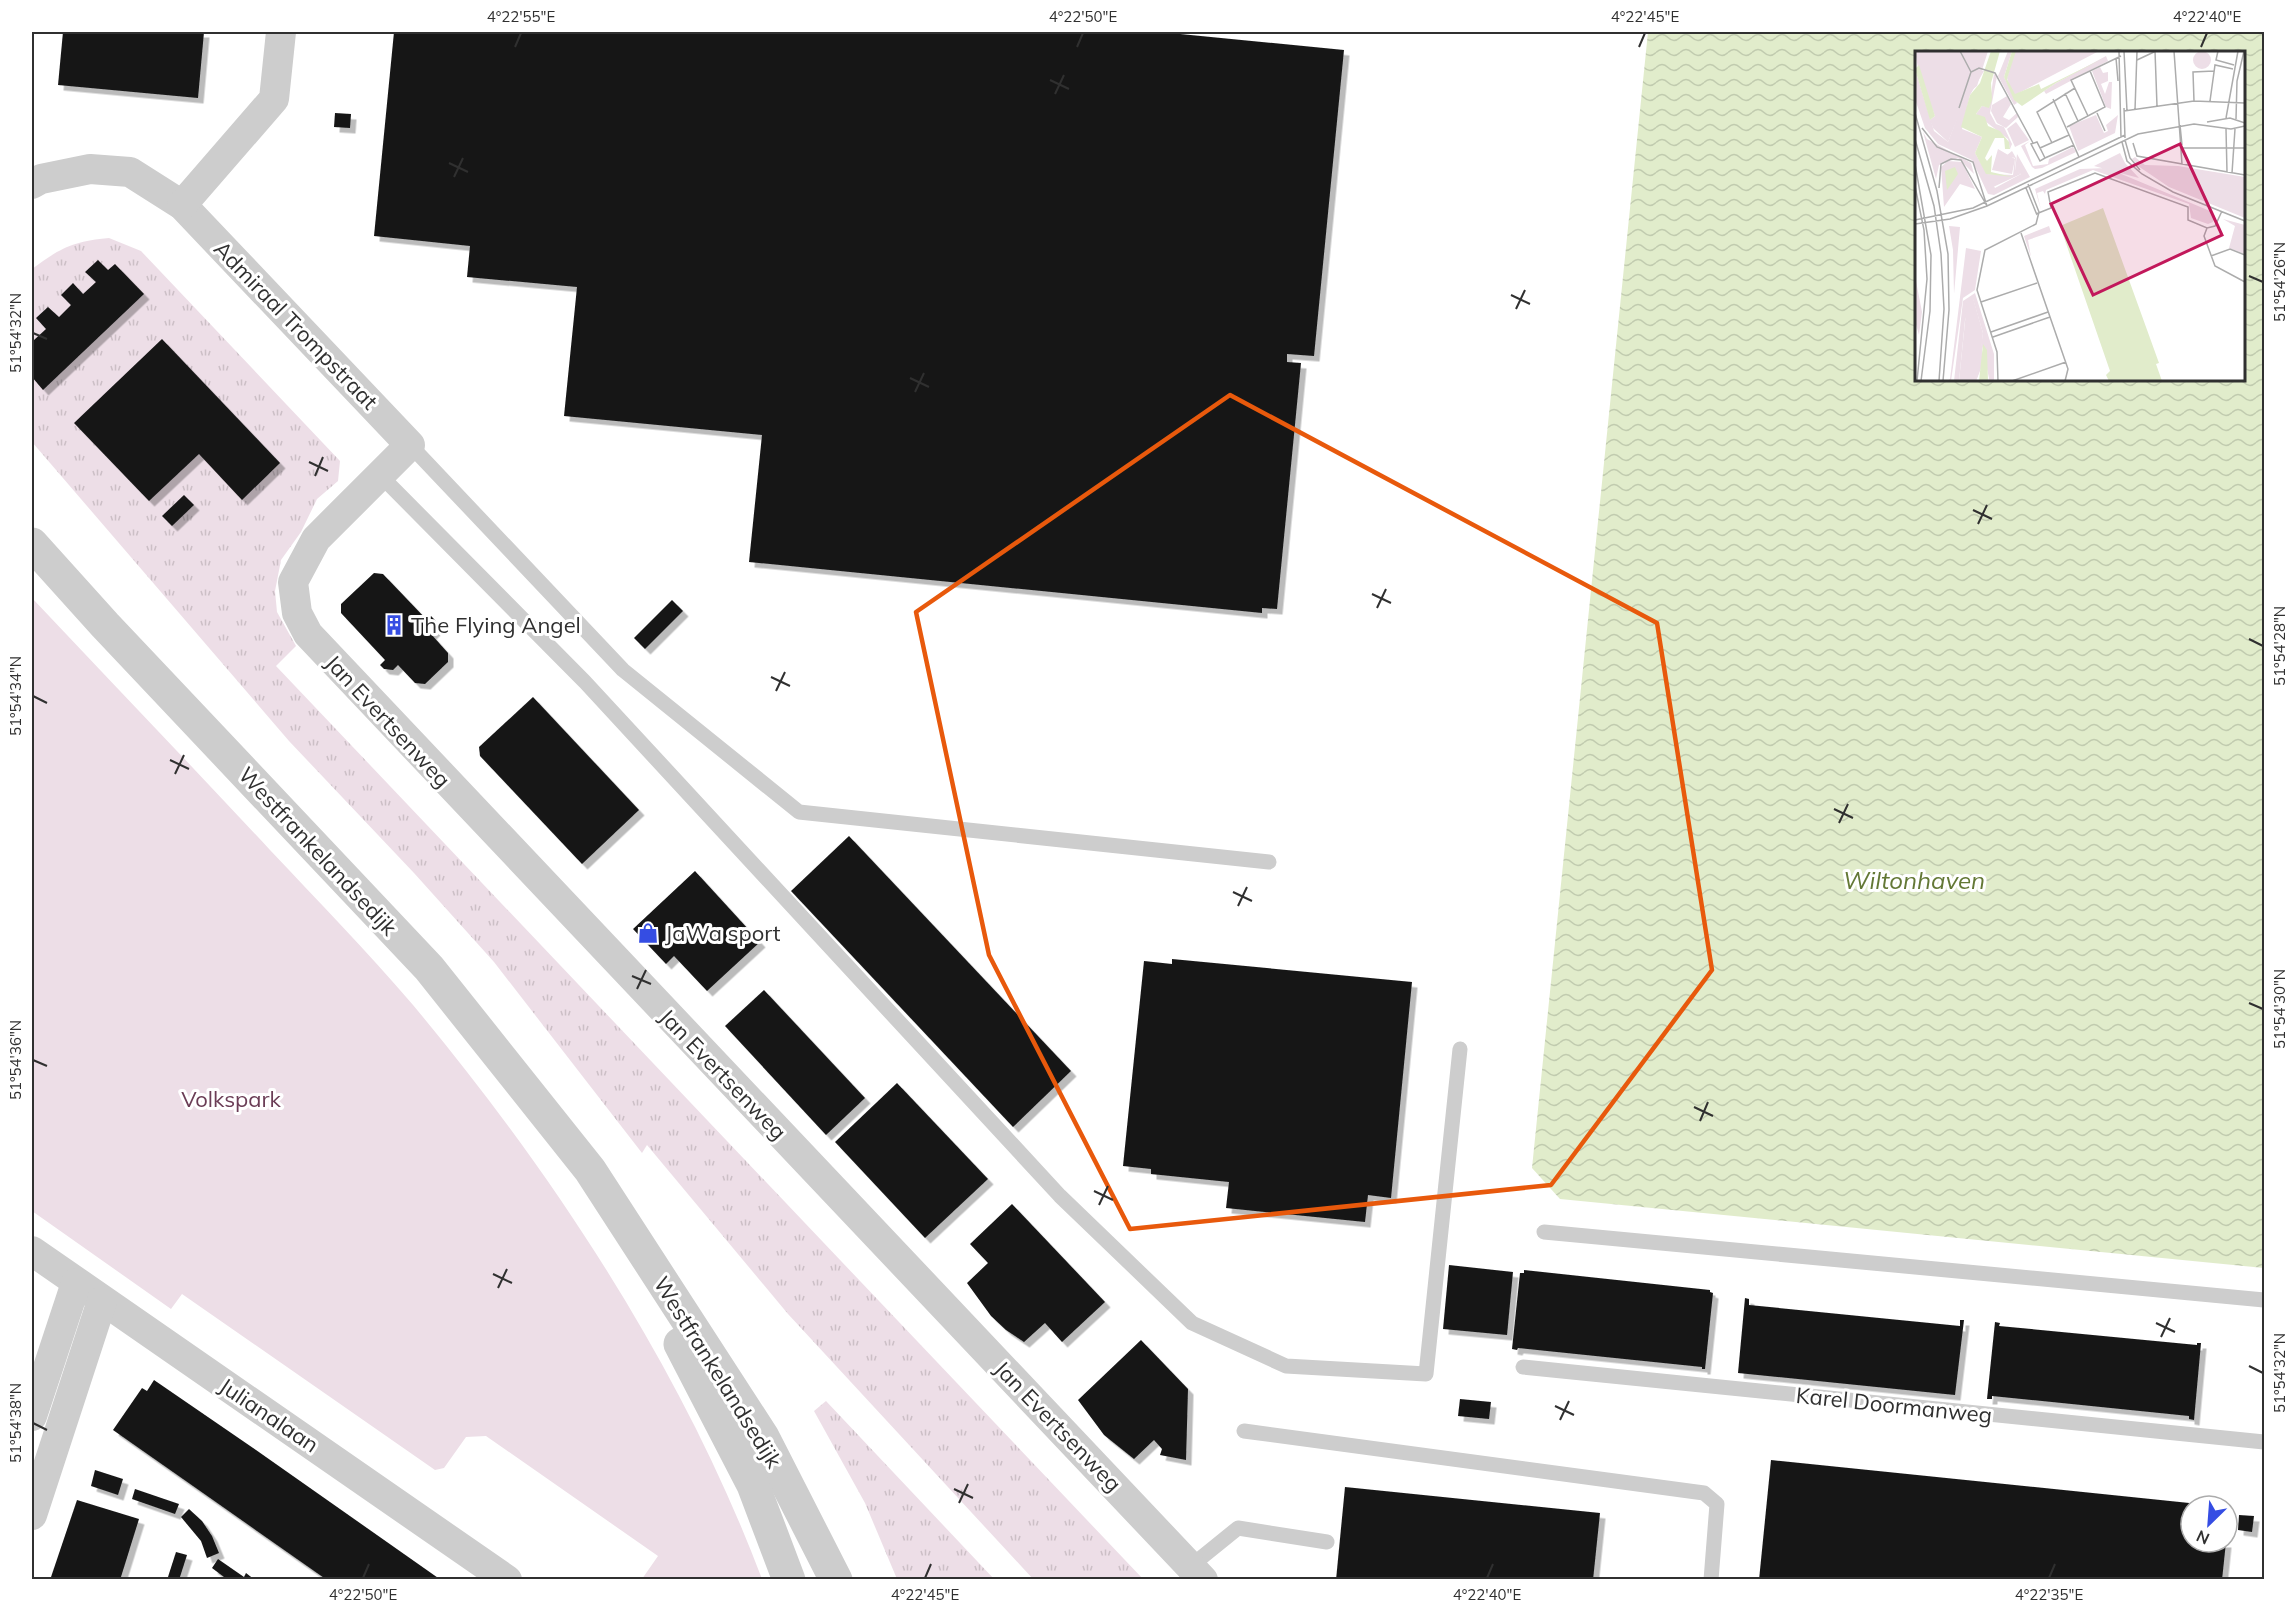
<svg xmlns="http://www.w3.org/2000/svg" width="2296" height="1611" viewBox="0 0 2296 1611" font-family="Mulish,sans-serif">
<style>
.grass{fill:url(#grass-tufts)}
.green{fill:#eddee7}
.water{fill:url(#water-waves);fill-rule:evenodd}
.building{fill:#171717;filter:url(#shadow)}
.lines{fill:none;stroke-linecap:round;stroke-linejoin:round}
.service{stroke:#cdcdcd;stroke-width:15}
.minor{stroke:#cdcdcd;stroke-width:30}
.tertiary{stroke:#cdcdcd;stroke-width:33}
.marked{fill:none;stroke:#e8590c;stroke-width:4.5;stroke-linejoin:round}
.ticks{fill:none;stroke:#303030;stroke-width:2}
.labels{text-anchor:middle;stroke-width:6;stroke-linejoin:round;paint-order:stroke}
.street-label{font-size:22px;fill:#303030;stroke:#fff}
.poi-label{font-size:22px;fill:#303030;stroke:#fff;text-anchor:start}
.park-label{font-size:22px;fill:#6b3d56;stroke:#fff}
.water-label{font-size:24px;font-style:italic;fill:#637835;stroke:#fff}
.inset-road{fill:none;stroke:#acacac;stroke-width:1.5}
.view{fill:#c2185b;fill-opacity:0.15;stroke:#c2185b;stroke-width:3}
.inset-edge{fill:none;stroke:#303030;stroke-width:3}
.neatline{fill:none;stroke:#303030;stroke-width:2}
.ticks-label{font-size:15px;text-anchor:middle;fill:#303030}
</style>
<defs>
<pattern id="grass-tufts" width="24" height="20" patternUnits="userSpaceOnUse" patternTransform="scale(1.5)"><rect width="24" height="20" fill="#eddee7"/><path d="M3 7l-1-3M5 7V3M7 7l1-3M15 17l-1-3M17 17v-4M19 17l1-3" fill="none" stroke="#ccbfc6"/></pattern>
<pattern id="water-waves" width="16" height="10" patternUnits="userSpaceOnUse" patternTransform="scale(1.5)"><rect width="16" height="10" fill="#e1eccb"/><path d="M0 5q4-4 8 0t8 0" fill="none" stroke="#c1cbaf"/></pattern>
<filter id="shadow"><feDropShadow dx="5.5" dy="5.5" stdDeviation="0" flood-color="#0004"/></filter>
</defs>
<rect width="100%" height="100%" fill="#fff"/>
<g class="grass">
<path d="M109 238 141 251 340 461 338 481 317 499 301 532 281 560 275 591 277 612 296 646 276 666 1143 1579H1033L788 1314 647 1145 642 1153 494 962 414 873 289 741 32 442V269C60 248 74 241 109 238Z"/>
<polygon points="826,1401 994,1579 897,1579 865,1503 814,1411"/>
</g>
<path class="green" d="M32 598C111 682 191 765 270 850 318 901 367 951 413 1005 555 1175 684 1372 762 1579H642L658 1556 486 1436 466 1437 444 1468 435 1470 182 1294 171 1309 32 1211Z"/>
<path class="water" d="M1648 32H2264V1268L1560 1199 1532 1168ZM1916 52H2244V380H1916Z"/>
<g class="building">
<polygon points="63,32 204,32 198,98 58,85"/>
<polygon points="394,32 1160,32 1344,50 1314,356 1287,354 1287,362 1301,363 1277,609 1262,608 1262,613 749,562 762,435 564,416 577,287 467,277 470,246 374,236"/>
<polygon points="335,113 351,114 350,128 334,127"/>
<polygon points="98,260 108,270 115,264 144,294 43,390 32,377 32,338 34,340 46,329 36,318 48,307 59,317 71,305 61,295 73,283 83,294 96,282 85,272"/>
<polygon points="162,339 280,463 242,500 199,454 149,501 74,423"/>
<polygon points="184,495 194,505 172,526 162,516"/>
<polygon points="374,573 383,574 427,620 431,616 436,621 435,630 431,634 448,653 448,662 425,684 415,683 398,665 393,670 384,669 380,665 385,660 341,613 341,604"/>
<polygon points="672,600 683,611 645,649 634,638"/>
<polygon points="533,697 639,810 582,864 480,756 479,747"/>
<polygon points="849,836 1071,1071 1013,1127 791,891"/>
<polygon points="695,871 760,942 707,991 674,956 666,964 633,929"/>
<polygon points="1172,959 1412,982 1391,1198 1368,1195 1365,1222 1226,1208 1229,1182 1151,1174 1151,1169 1123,1166 1144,961 1172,964"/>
<polygon points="764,990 865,1098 826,1135 725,1026"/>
<polygon points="897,1083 988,1179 925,1238 835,1142"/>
<polygon points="1012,1204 1105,1302 1062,1342 1045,1323 1024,1342 1006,1330 991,1316 967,1283 988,1263 970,1244"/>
<polygon points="1449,1265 1513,1272 1507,1335 1443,1329"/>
<polygon points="1524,1270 1710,1290 1710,1292 1713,1293 1705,1369 1702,1369 1702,1367 1518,1348 1517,1350 1512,1349 1520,1273 1524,1273"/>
<polygon points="1745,1298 1749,1299 1749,1305 1960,1326 1960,1320 1964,1320 1955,1395 1738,1373"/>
<polygon points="1995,1322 2000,1323 1999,1326 2197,1345 2197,1343 2201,1343 2194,1420 2189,1419 2189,1416 1992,1396 1992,1399 1987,1399"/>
<polygon points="1141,1340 1188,1389 1186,1460 1160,1455 1162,1449 1154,1440 1134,1459 1104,1435 1078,1400"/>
<polygon points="154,1380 256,1450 441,1580 327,1580 193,1486 113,1430 142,1388 147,1391"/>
<polygon points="1460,1399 1491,1402 1489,1419 1458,1416"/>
<polygon points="1771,1460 2199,1504 2191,1506 2191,1542 2226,1542 2222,1580 1759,1580"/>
<polygon points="95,1470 123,1479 118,1495 91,1486"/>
<polygon points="1345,1487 1600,1513 1593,1580 1336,1580"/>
<polygon points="135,1489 179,1504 175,1514 132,1499"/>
<polygon points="77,1500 139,1519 120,1580 50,1580"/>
<polygon points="189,1509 202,1521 212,1536 219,1553 207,1558 201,1541 181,1517"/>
<polygon points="2239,1515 2254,1516 2252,1532 2238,1530"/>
<polygon points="176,1552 187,1555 179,1580 167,1580"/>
<polygon points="218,1559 244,1577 246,1573 255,1580 228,1580 212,1568"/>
</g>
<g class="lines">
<g class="service">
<polyline points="410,445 623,670 799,812 1269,862"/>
<polyline points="379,474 585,682 1060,1196 1192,1323 1286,1366 1426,1374 1460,1049"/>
<polyline points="1544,1232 2264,1300"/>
<polyline points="1523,1367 2264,1442"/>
<polyline points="1244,1431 1704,1493 1717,1504 1711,1580"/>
<polyline points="1191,1566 1238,1528 1327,1542"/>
</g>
<g class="minor">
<polyline points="32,184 41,179 90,169 130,172 182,205 410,445 316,539 293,582 297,613 308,634 1203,1580"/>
<polyline points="182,205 274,99 281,32"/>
<polyline points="32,1251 507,1580"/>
<polyline points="32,1416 76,1283"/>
<polyline points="32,1515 102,1301"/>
</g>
<g class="tertiary">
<polyline points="32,544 105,625 429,968 590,1170 763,1437 836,1580"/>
<polyline points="680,1344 753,1485 789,1580"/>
</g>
</g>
<path class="marked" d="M1230 395 1657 623 1712 970 1551 1185 1130 1229 989 955 916 612Z"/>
<path class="ticks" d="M515 47 521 33M1077 47 1083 33M1639 47 1645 33M2201 47 2207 33M1050 80 1069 89M1055 94 1064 75M449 163 468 172M454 177 463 158M2249 276 2263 282M1511 295 1530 304M1516 309 1525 290M33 333 47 339M910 378 929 387M915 392 924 373M309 462 328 471M315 476 323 457M1973 510 1992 519M1978 524 1987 505M1372 594 1391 603M1377 608 1386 589M2249 639 2263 646M771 677 790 686M776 691 785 672M33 696 47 703M170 760 189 769M175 774 184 755M1834 809 1853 818M1839 823 1848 804M1233 892 1252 901M1238 906 1247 887M632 976 651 984M637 989 646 970M2249 1003 2263 1009M33 1060 47 1066M1694 1107 1713 1116M1700 1121 1708 1102M1094 1191 1113 1200M1099 1205 1108 1186M493 1274 512 1283M498 1288 507 1269M2156 1323 2175 1332M2161 1337 2170 1318M2249 1366 2263 1373M1555 1406 1574 1415M1560 1420 1569 1401M33 1423 47 1430M954 1489 973 1498M959 1503 968 1484M363 1578 369 1564M925 1578 931 1564M1487 1578 1493 1564M2049 1578 2055 1564"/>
<defs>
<g id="building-bare" transform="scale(1.62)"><path d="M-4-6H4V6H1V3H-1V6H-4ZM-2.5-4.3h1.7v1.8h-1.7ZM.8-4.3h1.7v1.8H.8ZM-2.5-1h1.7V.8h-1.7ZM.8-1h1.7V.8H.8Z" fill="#354de3" stroke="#fff" stroke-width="2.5" paint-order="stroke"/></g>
<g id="shop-bare" transform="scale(1.62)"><path d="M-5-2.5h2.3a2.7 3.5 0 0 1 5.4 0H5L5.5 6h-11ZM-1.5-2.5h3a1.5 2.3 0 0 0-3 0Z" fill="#354de3" stroke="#fff" stroke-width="2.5" paint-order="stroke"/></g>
</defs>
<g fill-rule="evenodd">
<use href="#building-bare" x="394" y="625"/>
<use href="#shop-bare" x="648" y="933"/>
</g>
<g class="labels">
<g class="street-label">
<text transform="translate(296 325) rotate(46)" y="8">Admiraal Trompstraat</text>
<text transform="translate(388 721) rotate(47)" y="8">Jan Evertsenweg</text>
<text transform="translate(318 851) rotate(47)" y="8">Westfrankelandsedijk</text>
<text transform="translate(723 1074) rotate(46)" y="8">Jan Evertsenweg</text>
<text transform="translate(718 1372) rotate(58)" y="8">Westfrankelandsedijk</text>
<text transform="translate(1894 1405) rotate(6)" y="8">Karel Doormanweg</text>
<text transform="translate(269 1415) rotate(34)" y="8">Julianalaan</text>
<text transform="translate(1058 1426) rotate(46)" y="8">Jan Evertsenweg</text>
</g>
<g class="poi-label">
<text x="411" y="633">The Flying Angel</text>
<text x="665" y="941">JaWa sport</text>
</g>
<g class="park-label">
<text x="231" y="1107">Volkspark</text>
</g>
<g class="water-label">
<text x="1914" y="889">Wiltonhaven</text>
</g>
</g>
<g transform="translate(1915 51)">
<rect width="330" height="330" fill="#fff"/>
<path d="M93 0H97L89 26 102 52 99 54 83 25ZM191 5 193 10 131 43 129 40 141 32ZM185 16 188 22 193 21V30L186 33 190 43 194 31H197L196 58 191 56 177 20ZM0 18 19 80 33 91 52 41 66 19 69 20 55 44 47 78 67 86 60 102 80 137 106 123 100 120 102 103 115 126 79 144 73 143 57 109 23 93 10 77 0 48ZM79 23 82 25 75 62 81 73 89 76 97 93 95 98 93 88 61 63 67 55 74 56ZM92 45 96 53 88 66 94 69 102 62 103 66 91 77 82 72 76 60 77 54ZM181 64 189 82 193 80 191 74 203 64 200 82 163 100 154 75ZM8 81 12 88 56 112 59 123 43 107 24 114 21 128ZM115 90 110 94 118 115 133 113 134 108 158 96 161 101 127 117 120 118 117 116 106 95ZM205 102 210 112 224 127 179 115ZM33 110 47 111 60 138 45 133 29 156 26 116ZM192 117 295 160 300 165 298 171 293 173 276 167 274 153 178 119 131 139 130 143 128 140 122 142 126 159 120 138 165 118ZM308 168 330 174V203L314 197 320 175ZM34 175 45 176 39 243 38 199ZM134 175 136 181 113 189 116 206 109 185ZM51 197 66 200 60 239 48 247 36 330H32L35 328ZM0 225 7 261 4 284 0 270ZM60 242 79 303V330H73L74 327 67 295V315L61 330 68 282 58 248 50 269 44 330H39L48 250Z" fill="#eddee7"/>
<path d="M101 71 114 89 100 96 92 78ZM97 100 101 107 100 119 106 123 76 137 71 123 98 124 100 107 91 105Z" fill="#eddee7"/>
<path d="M58 247 68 282 64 321 61 330H44L52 251Z" fill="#eddee7"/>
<path d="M100 0H184L98 45 92 27Z" fill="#eddee7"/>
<path d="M278 9a9 9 0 1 1 18 0a9 9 0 1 1-18 0ZM0 0H73L62 35 53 42 33 91 18 77 15 69 20 65 4 23ZM83 98 100 108 97 123 77 119ZM220 106 230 114 263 115 330 126V167L254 136 223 115 217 108Z" fill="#eddee7"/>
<path d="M76 0H85L76 32 77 49 74 57 67 55 61 63 70 66 73 75 85 80 94 91 95 98H90L89 87H80L70 107 72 110 77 104 76 121 98 126 71 123 60 102 67 86 46 76 55 44 65 32ZM97 0H101L92 28 100 43 124 33 126 38 187 8 141 32 107 55 99 49 89 26ZM4 14 20 65 15 69 0 18ZM40 116 43 123 32 139 30 120ZM188 157 244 312 241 313 247 330H194L191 324 195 320 145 175ZM68 293 72 299 73 330H64Z" fill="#e1eccb"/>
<path class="inset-road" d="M45 0 56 21M204 0 206 87M209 0 212 60M240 0 242 55M259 0 267 113M303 0 301 9 319 14M201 7 203 30M222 9 239 1M150 42 163 70M138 48 164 106M279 50 278 21 299 20M295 50 300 14 318 18M44 57 56 21 64 17 80 22 118 92M209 57 210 87M220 59 222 0M209 60 279 50 330 52M0 62 22 140 33 203 34 259 28 330M182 62 190 80M173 65 156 29 206 5M311 67 323 0M321 68 322 30 329 0M292 71 315 67 330 72M265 74 267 94M152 76 190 56 175 20M7 77 22 96 58 111 72 155 46 109 36 108 26 113 24 137M311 78 312 121M0 88 19 155 26 203 29 258 24 330M210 89 215 107 225 119M207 91 212 110 227 123 258 141 330 170M137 92 122 61 160 37M218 92 222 105 330 124M125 97 154 84M266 97H330M130 107 122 91 116 93 125 110 130 107 159 94M0 113 16 204 15 260 6 330M317 122 320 78M0 135 9 179 12 228 2 330M111 137 122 164M121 163 136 157 133 141 180 122 273 156V169L292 177 300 175 307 160M0 169 58 157 210 84M0 173 35 168 72 155 223 83 279 73 316 78 330 75M292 177 289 185 300 215 330 231M106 182 153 318 150 330M296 205 315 198 330 204M66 251 122 232M0 274V296M76 281 133 261M78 286 135 266M83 330 82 301 62 239 70 199 121 173 124 161 113 133M97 330 151 311"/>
<path class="view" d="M265 93 307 184 178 244 136 153Z"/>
<rect width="330" height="330" class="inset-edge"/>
</g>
<rect width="2296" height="1611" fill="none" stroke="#ffffff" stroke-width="66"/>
<g transform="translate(2209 1524) rotate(205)"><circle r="28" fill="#ffffff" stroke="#acacac" stroke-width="1.5"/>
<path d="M0-4.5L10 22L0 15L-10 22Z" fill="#354de3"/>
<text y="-9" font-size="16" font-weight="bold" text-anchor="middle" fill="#303030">N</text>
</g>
<rect x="33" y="33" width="2230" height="1545" class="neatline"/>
<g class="ticks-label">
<text x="521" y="22">4°22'55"E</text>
<text x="1083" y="22">4°22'50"E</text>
<text x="1645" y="22">4°22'45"E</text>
<text x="2207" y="22">4°22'40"E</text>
<text transform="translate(2280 282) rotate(-90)" y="5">51°54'26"N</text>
<text transform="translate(16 333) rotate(-90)" y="5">51°54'32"N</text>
<text transform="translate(2280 646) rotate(-90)" y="5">51°54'28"N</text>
<text transform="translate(16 696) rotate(-90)" y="5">51°54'34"N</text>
<text transform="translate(2280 1009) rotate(-90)" y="5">51°54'30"N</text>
<text transform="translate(16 1060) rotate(-90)" y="5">51°54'36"N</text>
<text transform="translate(2280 1373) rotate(-90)" y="5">51°54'32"N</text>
<text transform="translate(16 1423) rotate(-90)" y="5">51°54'38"N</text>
<text x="363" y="1600">4°22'50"E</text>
<text x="925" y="1600">4°22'45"E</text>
<text x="1487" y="1600">4°22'40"E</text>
<text x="2049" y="1600">4°22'35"E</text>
</g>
</svg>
